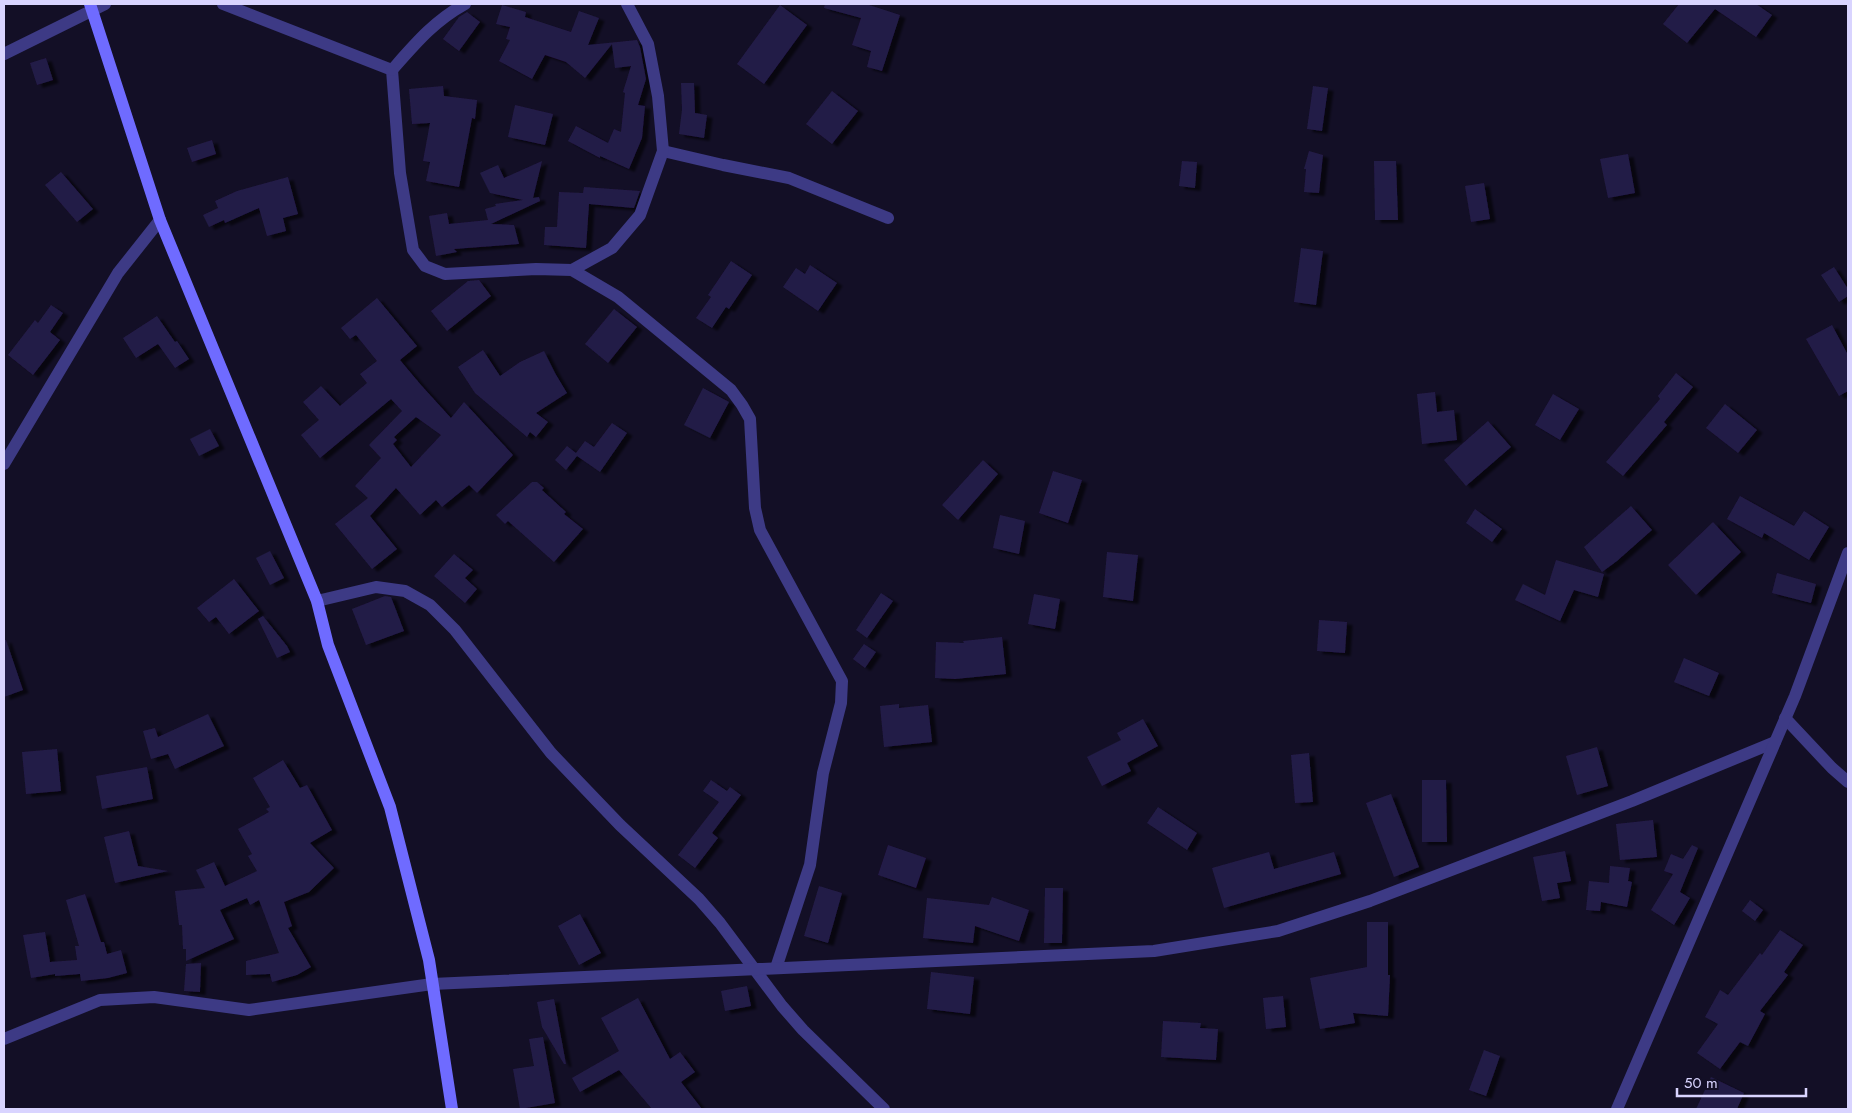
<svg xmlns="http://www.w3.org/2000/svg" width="1852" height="1113" viewBox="0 0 1852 1113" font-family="Jost,sans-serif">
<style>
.building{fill:#241b47;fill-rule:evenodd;filter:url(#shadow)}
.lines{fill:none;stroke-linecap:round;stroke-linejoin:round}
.minor{stroke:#3d3a85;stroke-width:12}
.tertiary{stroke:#3d3a85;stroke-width:12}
.secondary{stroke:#6f6bff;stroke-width:12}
</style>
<defs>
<filter id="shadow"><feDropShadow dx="5.5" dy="3" stdDeviation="1" flood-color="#0009"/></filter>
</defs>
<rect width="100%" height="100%" fill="#130f26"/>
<g class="building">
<polygon points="825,4 866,4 900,15 882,71 867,67 871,51 852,45 861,18 824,8"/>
<polygon points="1679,4 1756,4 1772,15 1756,37 1715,9 1687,43 1663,24"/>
<polygon points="502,5 526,12 525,17 571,32 579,11 599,18 588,45 637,40 640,47 646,79 638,105 645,106 642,138 629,169 600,156 600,158 568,141 576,126 608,143 614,129 621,132 625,93 623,92 631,66 615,68 612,44 585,78 566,62 545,55 532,79 499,61 510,40 506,39 510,27 496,24"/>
<polygon points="780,5 807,25 764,84 737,64"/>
<polygon points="467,12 480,22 459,51 443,39 459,17"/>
<polygon points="46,58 53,80 37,85 30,63"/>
<polygon points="681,83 694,83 695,113 707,115 704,138 679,134 682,110"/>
<polygon points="443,86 444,96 477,100 475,119 472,118 459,187 426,181 430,162 423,161 430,123 412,124 409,89"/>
<polygon points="1313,86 1328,88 1322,131 1307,129"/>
<polygon points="832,91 858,111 832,144 806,124"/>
<polygon points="515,105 553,114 545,145 508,137"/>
<polygon points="212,140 216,154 192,162 187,148"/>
<polygon points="1309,151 1323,155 1319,193 1304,192 1306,169 1304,169"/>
<polygon points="1628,154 1635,193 1608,198 1600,159"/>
<polygon points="542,161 533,198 539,197 540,201 491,224 514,225 519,244 454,249 457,252 436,256 429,216 447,213 449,224 488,220 485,209 496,206 495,204 523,200 490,193 480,173 498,165 504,178"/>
<polygon points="1182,161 1197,162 1195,188 1179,186"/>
<polygon points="1374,161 1396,161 1398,220 1375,220"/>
<polygon points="61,172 93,209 77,222 45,185"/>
<polygon points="288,177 298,214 283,218 286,231 267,236 259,208 225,223 224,220 209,227 203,215 218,208 215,201 237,191"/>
<polygon points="1484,183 1490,219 1471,222 1465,186"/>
<polygon points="584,187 640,191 634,208 589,204 586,248 544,245 545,227 557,227 559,192 583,193"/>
<polygon points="1301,248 1323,251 1316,305 1294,302"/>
<polygon points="731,261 752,275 729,309 726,307 712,328 696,318 711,297 708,295"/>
<polygon points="810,265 837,283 818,311 783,287 796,268 805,274"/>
<polygon points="1834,267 1848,289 1848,296 1839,302 1821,275"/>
<polygon points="479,280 491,296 447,331 431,311 468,281"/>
<path d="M377 298 417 346 400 360 421 385 451 418 464 402 513 455 477 493 469 485 442 507 436 500 420 515 396 488 370 516 397 549 372 569 335 524 368 498 355 486 381 458 369 445 402 411 391 399 320 458 301 435 319 420 303 402 321 386 340 406 367 383 360 374 377 361 356 335 350 339 341 328ZM416 417 441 435 411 467 393 444 397 440 394 437Z"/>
<polygon points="51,305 63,313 50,332 60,340 33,375 8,355 35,320 38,323"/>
<polygon points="614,309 637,327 608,363 585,344"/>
<polygon points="157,316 175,342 177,341 189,359 175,368 158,344 136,358 123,338"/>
<polygon points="1832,325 1848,355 1848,391 1839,396 1806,339"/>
<polygon points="483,350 500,376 520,362 544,351 555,373 567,393 536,413 548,422 536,437 530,432 527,437 475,393 458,367"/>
<polygon points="1676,373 1693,387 1664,422 1667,425 1623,476 1606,462 1660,399 1658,396"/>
<polygon points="703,388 729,402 710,438 684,425"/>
<polygon points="1435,392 1437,412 1454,410 1457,440 1422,444 1417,394"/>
<polygon points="1553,394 1579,409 1560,440 1535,425"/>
<polygon points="1725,404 1757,430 1738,453 1706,428"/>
<polygon points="1488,421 1511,447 1466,486 1444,460"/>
<polygon points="612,423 627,433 600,472 577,456 566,470 555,460 567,446 576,453 585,441 594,447"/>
<polygon points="210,429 219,446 199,456 190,439"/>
<polygon points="983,460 998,474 958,520 942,505"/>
<polygon points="1053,471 1082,480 1068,523 1039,513"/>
<polygon points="532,482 537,482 544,488 542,490 566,512 564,514 583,529 554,562 508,521 505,524 496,515"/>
<polygon points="1740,496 1794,526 1804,511 1829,527 1809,560 1764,533 1762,538 1727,519"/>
<polygon points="1631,506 1652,530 1617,561 1602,572 1584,547"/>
<polygon points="1475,509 1502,529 1492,542 1466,523"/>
<polygon points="1000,515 1025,521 1019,554 993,548"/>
<polygon points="1713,522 1741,552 1696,595 1668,565"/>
<polygon points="270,551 284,578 270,585 256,558"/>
<polygon points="1107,552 1138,555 1133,601 1103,597"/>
<polygon points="454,554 473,570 465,578 477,589 465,603 434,576"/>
<polygon points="1556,560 1604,574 1598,597 1574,590 1560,621 1515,600 1523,584 1545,595"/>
<polygon points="1777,573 1816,584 1811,603 1772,593"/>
<polygon points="234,579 259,611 229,634 216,617 209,622 197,608"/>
<polygon points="881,593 893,601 867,638 856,630"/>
<polygon points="1034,594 1060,599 1055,629 1028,624"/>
<polygon points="385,596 391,597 404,631 366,645 352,609"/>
<polygon points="263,616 287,646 290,652 277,658 258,619"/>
<polygon points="1319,620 1347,622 1345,653 1317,651"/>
<polygon points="1002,637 1006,674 955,679 935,678 936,642 964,643 963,641"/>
<polygon points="4,640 6,640 23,690 4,697"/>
<polygon points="864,644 876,652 865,668 853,659"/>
<polygon points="1684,658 1719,673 1709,696 1674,682"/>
<polygon points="899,704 899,708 928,705 932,742 884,747 880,706"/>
<polygon points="208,714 224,746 175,769 168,754 151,759 143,731 155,728 158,737"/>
<polygon points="1143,719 1158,746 1127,763 1131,771 1102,786 1087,757 1121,740 1117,733"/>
<polygon points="1597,747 1608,786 1577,795 1566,756"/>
<polygon points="57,749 61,791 26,794 22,752"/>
<polygon points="1309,753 1313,802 1295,803 1291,755"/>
<polygon points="283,760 300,788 307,785 332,830 310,843 334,868 309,892 284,902 292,926 288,928 311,967 297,975 272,982 270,974 246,975 246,961 279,953 259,900 250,905 247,898 220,910 234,939 186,961 186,949 183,949 182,925 179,925 175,891 205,888 196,870 214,862 225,886 257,871 248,856 252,854 238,829 269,812 266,809 270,807 253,778"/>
<polygon points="147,767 153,799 102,809 96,776"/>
<polygon points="711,780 727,791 730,787 741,795 712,833 718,838 695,868 678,855 719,802 703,791"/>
<polygon points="1422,780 1446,780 1447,842 1422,842"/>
<polygon points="1391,794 1419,867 1394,877 1366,803"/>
<polygon points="1158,807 1197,833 1187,850 1147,823"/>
<polygon points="1653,820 1657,857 1620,860 1616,824"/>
<polygon points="129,831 138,866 168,871 115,883 104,837"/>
<polygon points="888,845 926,858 916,888 878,875"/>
<polygon points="1692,845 1698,848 1680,892 1690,898 1674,925 1651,910 1673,874 1664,871 1671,854 1683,859"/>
<polygon points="1565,851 1571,881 1557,883 1560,898 1542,901 1533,857"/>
<polygon points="1269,852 1274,869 1334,852 1341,874 1224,908 1212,868"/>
<polygon points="1610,866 1630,868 1628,881 1632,882 1627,907 1601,902 1600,911 1586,910 1589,881 1609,883"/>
<polygon points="819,886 842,893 828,943 804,936"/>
<polygon points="1045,888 1063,888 1062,943 1044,943"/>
<polygon points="85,894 101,942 104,942 107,954 121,950 127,973 108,978 81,981 80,974 55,976 55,974 31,978 23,935 45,932 50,962 77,960 75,946 79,946 66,900"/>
<polygon points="992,897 1029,910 1019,941 975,926 973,943 923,938 927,898 989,905"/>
<polygon points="1750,900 1763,910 1755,921 1742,911"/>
<polygon points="580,914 601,953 579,965 558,926"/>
<polygon points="1367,922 1388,922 1388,975 1390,975 1388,1016 1353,1013 1355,1023 1320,1029 1310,978 1367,967"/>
<polygon points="1780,930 1803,945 1784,972 1788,975 1760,1011 1765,1014 1748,1046 1740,1042 1720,1069 1697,1053 1718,1024 1705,1017 1720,990 1728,995 1760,953 1762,955"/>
<polygon points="201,963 200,992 184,991 186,964"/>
<polygon points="931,972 974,977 970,1014 927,1009"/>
<polygon points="747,986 751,1006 725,1011 721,991"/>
<polygon points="1283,996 1286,1027 1266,1029 1263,998"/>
<polygon points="638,998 670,1059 680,1052 695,1072 681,1082 702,1109 652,1109 619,1070 580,1092 572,1078 619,1051 601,1018"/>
<polygon points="554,999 566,1064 564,1064 542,1027 537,1002"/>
<polygon points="1163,1021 1201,1023 1200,1028 1218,1029 1216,1060 1161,1057"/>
<polygon points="543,1037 555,1103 520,1109 513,1069 534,1066 529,1039"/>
<polygon points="1484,1050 1500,1056 1486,1096 1469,1090"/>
<polygon points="1711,1077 1744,1093 1737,1109 1696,1109"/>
</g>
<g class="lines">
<g class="minor">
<polyline points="223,4 392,70 400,173 413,250 425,266 445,274 536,269 572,270 618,297 731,390 742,405 750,419 755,508 760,530 842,681 841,703 823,773 810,865 776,968"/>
<polyline points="4,54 105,4"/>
<path d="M392 70C415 44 434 21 465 4"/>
<polyline points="663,151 723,165 789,178 888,218"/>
<polyline points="572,270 612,248 640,215 663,151 658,96 648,44 627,4"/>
<polyline points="4,464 118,273 160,220"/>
<polyline points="317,601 376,587 405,591 430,605 455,630 551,753 620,825 699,899 720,923 782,1006 803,1030 884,1109"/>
<polyline points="1785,718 1832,768 1848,782"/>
<polyline points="4,1039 100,1000 154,997 249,1010 432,984 1154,951 1278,931 1370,901 1632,801 1775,742"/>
</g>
<polyline class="tertiary" points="1617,1109 1795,696 1848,553"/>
<polyline class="secondary" points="90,4 160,220 317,601 328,645 390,807 429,960 452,1109"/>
</g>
<rect width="1852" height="1113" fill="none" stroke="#d9d4ff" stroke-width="10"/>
<path d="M1677 1088v8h129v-8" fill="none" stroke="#d9d4ff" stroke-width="2.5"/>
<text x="1684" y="1088" font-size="15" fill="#d9d4ff" stroke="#130f26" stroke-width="4" paint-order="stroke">50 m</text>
</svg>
